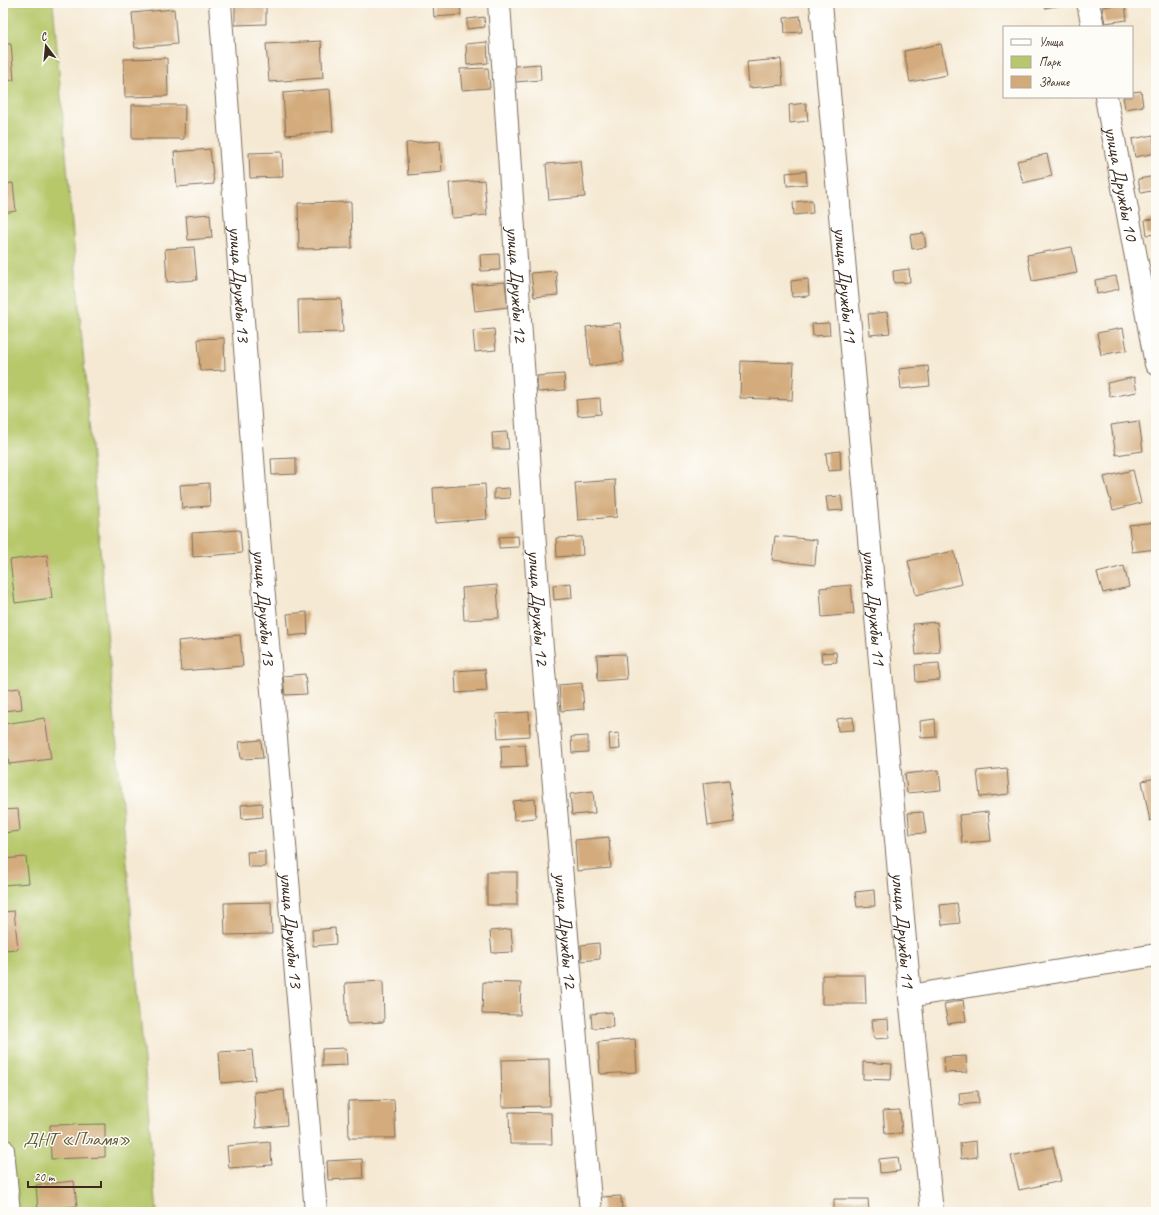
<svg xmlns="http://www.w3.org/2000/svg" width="1159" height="1215" viewBox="0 0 1159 1215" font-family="Caveat,sans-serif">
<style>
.green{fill:#b6c86b;stroke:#787944}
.building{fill:#d3ab7b}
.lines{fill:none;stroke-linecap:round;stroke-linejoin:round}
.street-casing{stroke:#7c6d5d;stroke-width:24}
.street{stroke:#fff;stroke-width:22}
.labels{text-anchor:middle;stroke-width:3;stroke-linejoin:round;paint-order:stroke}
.street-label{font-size:19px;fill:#3b2a1e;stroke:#fdfcf7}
.park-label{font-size:19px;fill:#605935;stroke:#fdfcf7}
</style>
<rect width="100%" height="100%" fill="#fdfcf7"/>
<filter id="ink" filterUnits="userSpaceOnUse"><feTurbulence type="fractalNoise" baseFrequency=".025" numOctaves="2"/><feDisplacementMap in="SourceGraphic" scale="8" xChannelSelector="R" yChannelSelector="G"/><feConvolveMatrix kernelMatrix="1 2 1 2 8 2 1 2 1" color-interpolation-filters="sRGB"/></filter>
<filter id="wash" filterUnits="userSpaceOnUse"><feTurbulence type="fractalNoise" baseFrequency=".012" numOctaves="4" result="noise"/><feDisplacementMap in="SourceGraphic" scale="16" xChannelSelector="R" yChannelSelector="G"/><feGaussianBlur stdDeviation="0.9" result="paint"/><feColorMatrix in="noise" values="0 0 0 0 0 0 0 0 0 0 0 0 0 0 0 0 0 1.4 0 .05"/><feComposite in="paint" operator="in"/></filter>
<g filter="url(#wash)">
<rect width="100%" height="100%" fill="#f5e9d3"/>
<polygon class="green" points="3,3 53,3 157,1212 3,1212"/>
<g id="blocks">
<g class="building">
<polygon points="235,3 266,3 266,24 235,25"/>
<polygon points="433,3 460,3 461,15 434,17"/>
<polygon points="1044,3 1066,3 1066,4 1045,8"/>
<polygon points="1125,4 1127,20 1105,23 1102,7"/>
<polygon points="174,9 177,44 135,48 132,13"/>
<polygon points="800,16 802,32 785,33 784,18"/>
<polygon points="484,17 485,27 467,29 467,19"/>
<polygon points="321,41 323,78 269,82 266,44"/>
<polygon points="487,42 488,63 467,65 466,44"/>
<polygon points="3,44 11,44 14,80 3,81"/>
<polygon points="941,44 947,75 910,82 904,51"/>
<polygon points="167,58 168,96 125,97 124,59"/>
<polygon points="781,59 783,85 749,88 747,62"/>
<polygon points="540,64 541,80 515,82 514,66"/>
<polygon points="488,68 490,88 462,90 460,69"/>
<polygon points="330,89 333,131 286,135 283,93"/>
<polygon points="1141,91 1143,106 1125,109 1123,97 1132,97 1132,92"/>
<polygon points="806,103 808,121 790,123 789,105"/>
<polygon points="132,105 185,105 184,139 132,139"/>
<polygon points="1153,135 1156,153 1135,157 1132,139"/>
<polygon points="440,141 442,172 408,175 406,143"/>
<polygon points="210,149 214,184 177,187 174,152"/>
<polygon points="282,152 283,177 250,178 249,153"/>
<polygon points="1047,154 1052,176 1023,183 1017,161"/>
<polygon points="581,161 585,197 549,200 546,164"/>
<polygon points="806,171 807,184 787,186 786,173"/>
<polygon points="1156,176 1156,190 1141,193 1138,179"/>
<polygon points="484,180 487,215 452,218 449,183"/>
<polygon points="13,183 16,211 3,213 3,184"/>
<polygon points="812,200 813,213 794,215 793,202"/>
<polygon points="351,202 352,248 299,249 298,203"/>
<polygon points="210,214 212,238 188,240 186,216"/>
<polygon points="1156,219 1156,234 1147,235 1145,220"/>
<polygon points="924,233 926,247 912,249 910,235"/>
<polygon points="194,247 197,280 167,282 165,249"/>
<polygon points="1072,247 1077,273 1032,281 1027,255"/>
<polygon points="499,254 500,270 481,271 480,255"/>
<polygon points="909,269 910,282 894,283 893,271"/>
<polygon points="556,271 558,295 534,297 531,273"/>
<polygon points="1116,276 1119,289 1097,294 1095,280"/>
<polygon points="808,279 809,296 792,297 791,281"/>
<polygon points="505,282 508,307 475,311 472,285"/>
<polygon points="341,299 343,332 299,333 298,300"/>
<polygon points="887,312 890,333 870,335 868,314"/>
<polygon points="620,323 624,362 590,366 586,327"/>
<polygon points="829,323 830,335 813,336 812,324"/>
<polygon points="1123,328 1127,350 1101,355 1097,333"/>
<polygon points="494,329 496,350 475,352 473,331"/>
<polygon points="224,338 225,370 200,371 198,339"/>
<polygon points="741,361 794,363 792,400 740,398"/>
<polygon points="928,366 930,386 901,389 899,369"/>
<polygon points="564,374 565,390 538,392 537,376"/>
<polygon points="1134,377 1137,392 1110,397 1107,383"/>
<polygon points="600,398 601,414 578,416 576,400"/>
<polygon points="1139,421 1143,451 1116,455 1111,425"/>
<polygon points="507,432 509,449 493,449 492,433"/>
<polygon points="840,451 841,470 828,471 826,453"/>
<polygon points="296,458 296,474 272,475 271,459"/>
<polygon points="1133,470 1141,503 1113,510 1104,477"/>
<polygon points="615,480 617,517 578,520 575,483"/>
<polygon points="209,483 210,506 182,508 180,485"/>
<polygon points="485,484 487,519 435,523 433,488"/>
<polygon points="509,488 510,498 494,499 494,489"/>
<polygon points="841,496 843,510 828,511 826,497"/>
<polygon points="1156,522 1156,549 1132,552 1129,525"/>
<polygon points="240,530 242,553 193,557 192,533"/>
<polygon points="518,536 519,547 499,548 499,537"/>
<polygon points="775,536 817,540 815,565 772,560"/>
<polygon points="582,537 583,555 557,557 556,538"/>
<polygon points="954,551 962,584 916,595 908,561"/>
<polygon points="47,555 52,598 15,603 10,560"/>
<polygon points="1124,566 1129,587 1103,593 1097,573"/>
<polygon points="571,583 572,598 554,600 553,585"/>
<polygon points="497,585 499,618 464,620 462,588"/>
<polygon points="851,585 854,614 822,617 820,588"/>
<polygon points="307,612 308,634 289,636 287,614"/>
<polygon points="937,622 940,652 916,655 913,624"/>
<polygon points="240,635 243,666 181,671 178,641"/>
<polygon points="836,652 837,662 822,663 821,653"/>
<polygon points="625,654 627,679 598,681 597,655"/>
<polygon points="939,663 940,680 916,682 915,665"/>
<polygon points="485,669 487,691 456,693 455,671"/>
<polygon points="305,674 307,694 285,695 283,676"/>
<polygon points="582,683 584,709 561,711 559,685"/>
<polygon points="20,688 22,709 3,711 3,690"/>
<polygon points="529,712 530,736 498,738 496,714"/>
<polygon points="853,717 854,730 838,731 837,719"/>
<polygon points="45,718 51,759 9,764 3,724"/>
<polygon points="935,719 936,737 921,738 920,721"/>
<polygon points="619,733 620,749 610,750 609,734"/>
<polygon points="588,736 588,752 572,753 571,737"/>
<polygon points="261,740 263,758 241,759 239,742"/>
<polygon points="525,745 527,767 502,768 501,746"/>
<polygon points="1007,768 1009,794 980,797 977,771"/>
<polygon points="939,770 941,790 907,793 905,774"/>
<polygon points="1156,778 1156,819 1150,821 1142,781"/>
<polygon points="729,780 734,822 708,826 703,783"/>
<polygon points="593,791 595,813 572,815 570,794"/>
<polygon points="535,799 536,818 514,820 513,801"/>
<polygon points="262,803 263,817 242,819 241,805"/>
<polygon points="18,809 20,831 3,833 3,810"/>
<polygon points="923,812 926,833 910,834 908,813"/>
<polygon points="988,812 991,841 962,843 959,815"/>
<polygon points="609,837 611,868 577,871 575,840"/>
<polygon points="265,851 265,867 248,867 247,852"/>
<polygon points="26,857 29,883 3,885 3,859"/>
<rect x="487" y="872" width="30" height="33"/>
<polygon points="874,890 875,906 857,907 855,892"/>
<polygon points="271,902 272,934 225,935 224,903"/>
<polygon points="957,903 960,923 942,925 940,905"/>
<polygon points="14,911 18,949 3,950 3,912"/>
<polygon points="335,928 336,944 313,946 312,930"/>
<polygon points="511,929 513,952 492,953 490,931"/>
<polygon points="599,943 600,959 582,961 581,945"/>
<polygon points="822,975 865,975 866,1004 822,1004"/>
<polygon points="383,981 384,1022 347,1024 345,983"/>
<polygon points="483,982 521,983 520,1015 482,1014"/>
<polygon points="963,1000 966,1021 948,1024 944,1004"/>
<polygon points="612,1012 613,1027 592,1028 591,1014"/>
<polygon points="888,1019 889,1038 874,1039 872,1020"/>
<polygon points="635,1039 637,1072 600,1074 598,1042"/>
<polygon points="346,1048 347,1065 322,1066 322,1049"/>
<polygon points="252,1050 255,1080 221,1083 219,1052"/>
<polygon points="966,1056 967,1072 945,1073 944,1057"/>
<polygon points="549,1059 550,1106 502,1107 501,1060"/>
<polygon points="863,1062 892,1064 891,1080 863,1079"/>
<polygon points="284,1090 287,1125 256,1128 254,1092"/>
<polygon points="978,1091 979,1103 960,1105 959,1093"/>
<polygon points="394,1100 396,1138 349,1138 348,1101"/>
<polygon points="900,1110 902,1133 885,1134 883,1111"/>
<polygon points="509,1112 551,1113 552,1144 510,1144"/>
<polygon points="105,1124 105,1157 51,1159 50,1125"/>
<polygon points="976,1141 977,1157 961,1159 960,1143"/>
<polygon points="270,1142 272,1165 229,1168 227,1146"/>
<polygon points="1053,1147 1061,1181 1019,1190 1011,1156"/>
<polygon points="898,1157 900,1171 880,1173 879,1159"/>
<polygon points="362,1159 363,1178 328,1180 327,1161"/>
<polygon points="74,1181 77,1206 38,1210 36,1185"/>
<polygon points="621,1196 622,1210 602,1211 601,1197"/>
<polygon points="834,1199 868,1199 869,1212 834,1212"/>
</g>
</g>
</g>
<g filter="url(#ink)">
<use href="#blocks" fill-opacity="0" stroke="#7c6d5d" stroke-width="1"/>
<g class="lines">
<g class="street-casing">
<g id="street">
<path id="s1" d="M220 3 257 513 316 1212"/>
<path id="s2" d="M499 3 541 636 591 1212"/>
<path id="s3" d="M821 3 910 996 932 1212"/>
<polyline points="1088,3 1093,27"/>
<path id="s4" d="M1106 97 1156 364"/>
<polyline points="910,996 1156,955"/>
<polyline points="3,1150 9,1212"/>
</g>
</g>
<use href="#street" class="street"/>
</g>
</g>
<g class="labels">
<g class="street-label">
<text dy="7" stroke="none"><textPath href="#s4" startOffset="88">улица Дружбы 10</textPath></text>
<text dy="7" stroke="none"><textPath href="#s1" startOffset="282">улица Дружбы 13</textPath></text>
<text dy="7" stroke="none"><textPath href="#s2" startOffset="282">улица Дружбы 12</textPath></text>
<text dy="7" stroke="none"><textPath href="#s3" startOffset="283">улица Дружбы 11</textPath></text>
<text dy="7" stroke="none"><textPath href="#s1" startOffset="606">улица Дружбы 13</textPath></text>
<text dy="7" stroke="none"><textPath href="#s2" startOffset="606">улица Дружбы 12</textPath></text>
<text dy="7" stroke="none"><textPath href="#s3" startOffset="607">улица Дружбы 11</textPath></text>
<text dy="7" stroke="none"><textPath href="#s3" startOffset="931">улица Дружбы 11</textPath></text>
<text dy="7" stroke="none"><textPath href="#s1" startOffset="930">улица Дружбы 13</textPath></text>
<text dy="7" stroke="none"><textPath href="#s2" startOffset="930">улица Дружбы 12</textPath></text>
</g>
<g class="park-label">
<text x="77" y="1145">ДНТ «Пламя»</text>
</g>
</g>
<rect width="1159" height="1215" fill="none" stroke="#fdfcf7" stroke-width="16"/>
<rect x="1003" y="26" width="130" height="72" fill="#fdfcf7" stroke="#afa8a0"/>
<rect x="1011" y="39" width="20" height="6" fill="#ffffff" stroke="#afa8a0"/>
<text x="1039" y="46" font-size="12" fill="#3b2a1e">Улица</text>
<rect x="1011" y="56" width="20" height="12" fill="#b6c86b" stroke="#afa8a0"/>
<text x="1039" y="66" font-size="12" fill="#3b2a1e">Парк</text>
<rect x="1011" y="76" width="20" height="12" fill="#d3ab7b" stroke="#afa8a0"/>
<text x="1039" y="86" font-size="12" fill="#3b2a1e">Здание</text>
<g transform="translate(46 46) rotate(344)" stroke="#fdfcf7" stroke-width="3" paint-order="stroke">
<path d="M0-3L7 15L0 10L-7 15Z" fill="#3b2a1e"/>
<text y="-6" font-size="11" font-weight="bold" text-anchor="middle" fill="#3b2a1e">С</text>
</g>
<path d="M28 1181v6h73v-6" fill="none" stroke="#3b2a1e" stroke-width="2"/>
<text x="34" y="1181" font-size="12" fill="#3b2a1e" stroke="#fdfcf7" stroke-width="3" paint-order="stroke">20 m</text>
</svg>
